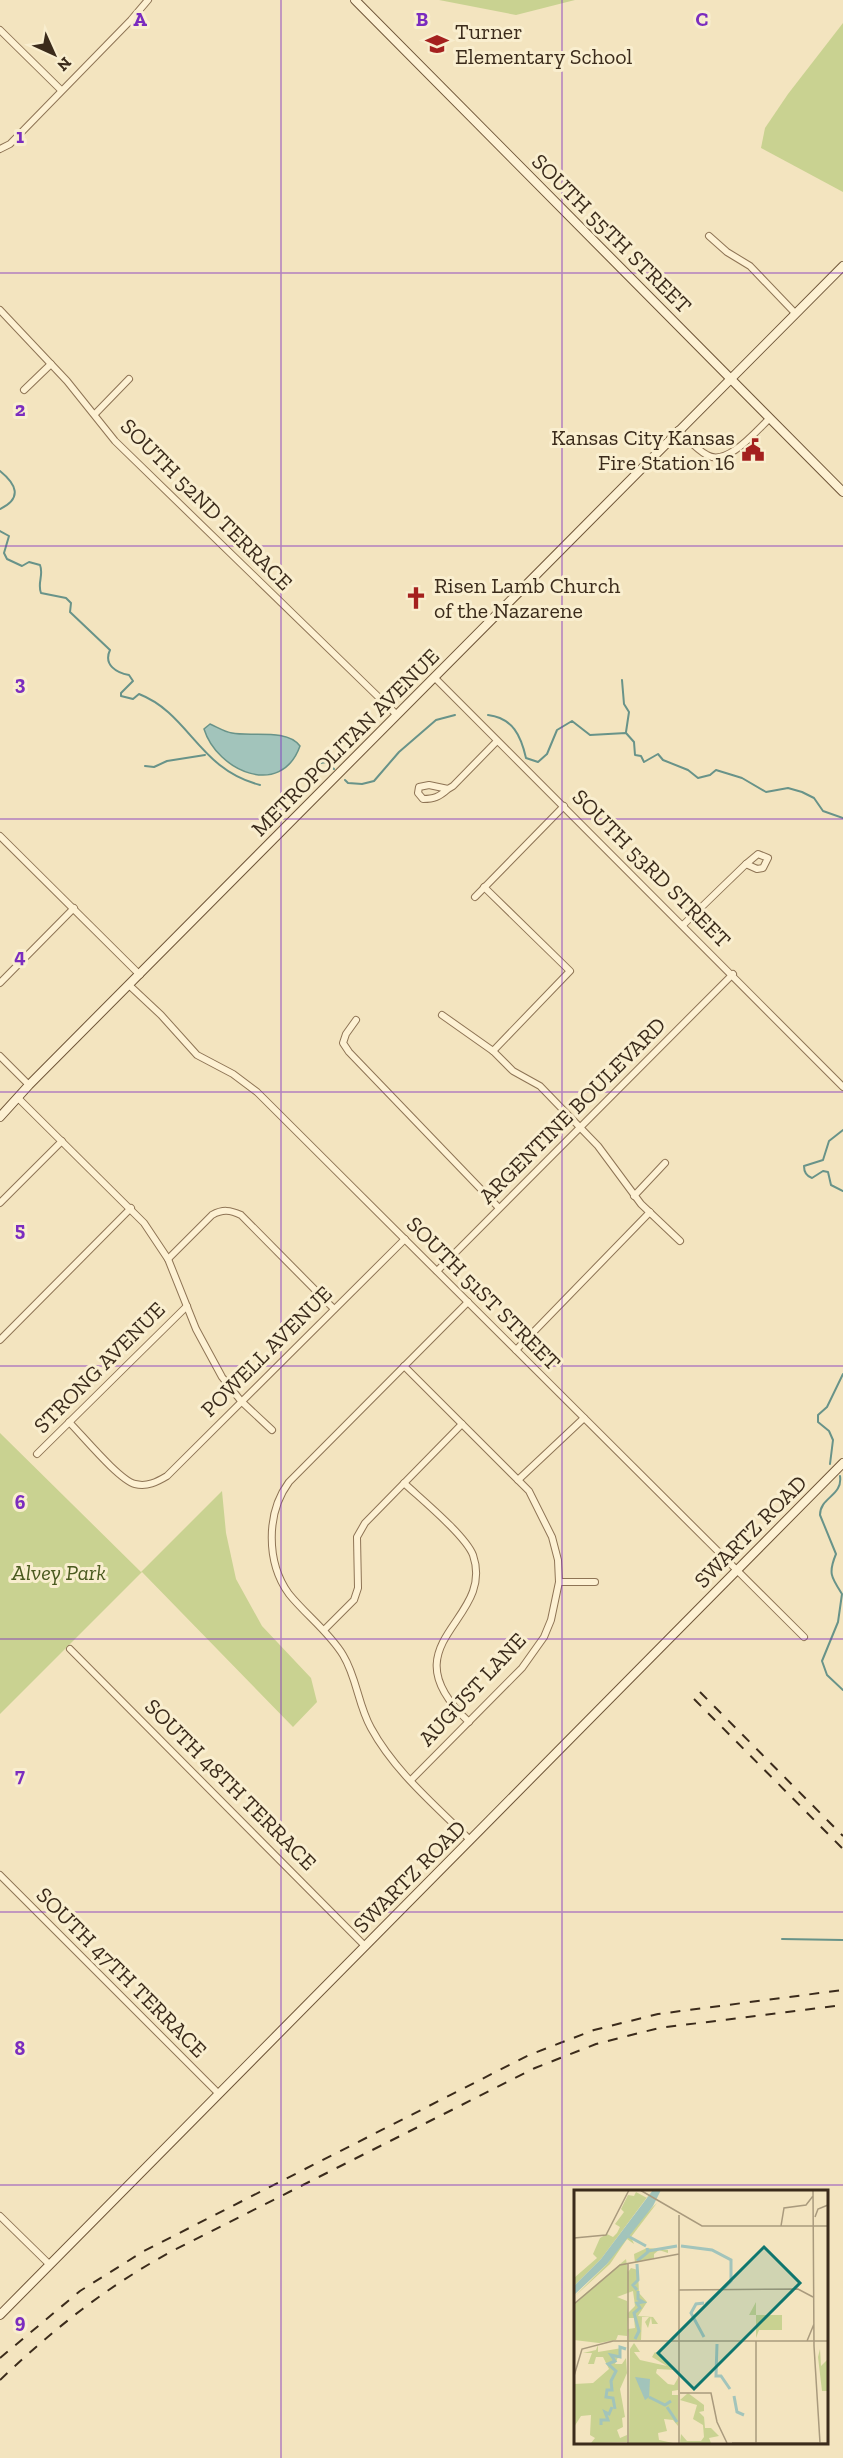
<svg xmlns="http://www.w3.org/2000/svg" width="843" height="2458" viewBox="0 0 843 2458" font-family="'Zilla Slab',serif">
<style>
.green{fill:#c9d291}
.water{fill:#a2c4bb;stroke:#689389;stroke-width:1.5}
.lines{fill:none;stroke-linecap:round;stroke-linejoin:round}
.stream{stroke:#689389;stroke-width:2}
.street-casing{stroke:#8e7455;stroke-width:8}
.secondary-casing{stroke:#6f5538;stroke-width:10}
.street{stroke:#fdf1d3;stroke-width:6}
.secondary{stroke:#fdf1d3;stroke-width:8}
.rail{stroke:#3b2b1b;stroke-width:2;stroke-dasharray:10 10;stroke-linecap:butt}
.grid{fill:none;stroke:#7b2cbf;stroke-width:1.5;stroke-opacity:0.55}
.labels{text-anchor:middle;stroke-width:6;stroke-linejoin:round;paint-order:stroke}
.poi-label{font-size:22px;fill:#3b2b1b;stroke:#f9eecf;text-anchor:start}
.street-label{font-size:22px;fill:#3b2b1b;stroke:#f9eecf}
.park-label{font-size:22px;font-style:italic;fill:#4a5a1f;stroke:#f9eecf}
.inset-river{fill:none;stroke:#a2c4bb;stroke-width:3}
.inset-road{fill:none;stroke:#a99a7d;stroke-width:1.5}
.view{fill:#0f766e;fill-opacity:0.15;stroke:#0f766e;stroke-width:3}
.inset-edge{fill:none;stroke:#3b2b1b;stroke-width:3}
.grid-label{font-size:20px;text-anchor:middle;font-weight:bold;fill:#7b2cbf;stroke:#f9eecf;stroke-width:6;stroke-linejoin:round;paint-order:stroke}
</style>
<rect width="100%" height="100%" fill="#f3e4bf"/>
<g class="green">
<polygon points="439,0 575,0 516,15"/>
<polygon points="843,23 843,192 761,148 765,128 788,94"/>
<polygon points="0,1433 141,1572 222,1491 226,1533 236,1579 262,1626 311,1678 317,1702 293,1727 142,1572 0,1714"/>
</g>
<path class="water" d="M210 724C217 727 225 732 232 733 250 737 287 728 300 746 281 799 217 771 204 729Z"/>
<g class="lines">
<g class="stream">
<path d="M0 471C16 484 23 498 0 509"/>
<path d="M0 531 9 536 4 553 7 559 22 566 29 562 40 565C44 575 37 583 41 593L66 598 71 603 70 612 110 650C103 665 117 673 129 675L133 681 121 693V696L133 699 139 694C190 714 198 769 260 785"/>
<polyline points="622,680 624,704 629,712 626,732"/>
<path d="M488 715C513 718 521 736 526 758L538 762 547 754 557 730 572 721 590 735 626 733 634 742 635 755 641 756 644 762 658 754 663 760 688 770 698 778 710 775 716 770 742 778 766 792 788 788 802 792 814 798 823 811 843 818"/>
<polyline points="316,764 326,762 334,769"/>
<polyline points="145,766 154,767 167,761 205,755"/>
<polyline points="345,780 348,783 362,784 374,781 399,752 436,720 455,715"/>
<path d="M843 1130 829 1141 823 1160 804 1166C804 1172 806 1176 812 1178L823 1171 828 1172 831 1185 843 1191"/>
<polyline points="830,1464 833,1440 829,1431 818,1422 818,1415 827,1407 843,1374"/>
<path d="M840 1476C843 1496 820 1497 820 1515L836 1554C828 1573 831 1577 842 1594L838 1622 822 1661 827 1675 843 1690"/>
<polyline points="782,1939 843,1940"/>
</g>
<g class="street-casing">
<g id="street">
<polyline points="0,30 61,90"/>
<polyline points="0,149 10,144 131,20 148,0"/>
<polyline points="709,236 727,252 750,266 795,313"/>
<polyline points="0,310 67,381 115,441 397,715"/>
<polyline points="24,390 51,364"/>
<polyline points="95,414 129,379"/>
<path d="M678 430C687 438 696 449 707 455 727 467 756 431 770 418"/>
<polyline points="434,677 843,1087"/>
<path d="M448 789C439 797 434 799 423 799L418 793 419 787 429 785 448 789 453 786 497 741"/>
<polyline points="0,836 140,975"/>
<polygon points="758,854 768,858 763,868 757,869 746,864"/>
<polyline points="484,887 570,971 493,1051"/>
<polyline points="475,897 564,806"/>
<polyline points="683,925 746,864"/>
<polyline points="0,983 74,908"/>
<polyline points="130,986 161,1015 197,1055 233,1074 257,1092 804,1637"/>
<polyline points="442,1015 493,1051 513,1071 540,1086 598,1146 641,1204 680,1241"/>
<polyline points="356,1020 346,1034 343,1043 349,1052 499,1208"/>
<polyline points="0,1056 29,1085"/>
<polyline points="18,1098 144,1223 168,1259 196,1329 222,1377 241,1401 272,1430"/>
<polyline points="634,1196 665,1163"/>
<polyline points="0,1203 62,1141"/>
<path d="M168 1259 212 1215C223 1209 230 1210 241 1215L334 1309"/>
<polyline points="437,1271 733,974"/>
<path d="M468 1302 289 1482C266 1513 266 1562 289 1594 306 1615 329 1632 343 1655 357 1678 358 1705 371 1728 395 1772 435 1805 470 1840"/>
<polyline points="0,1340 131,1208"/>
<polyline points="516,1350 650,1212"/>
<polyline points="404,1366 529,1491 552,1537 558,1560 559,1582 551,1620 544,1637 522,1668 411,1780"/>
<path d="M69 1422C83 1436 119 1480 135 1484 147 1487 157 1482 167 1476L405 1239"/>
<polyline points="37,1454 187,1306"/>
<polyline points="518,1480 584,1418"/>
<path d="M404 1483C421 1499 465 1535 473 1555 496 1622 384 1642 469 1722"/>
<polyline points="559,1582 595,1582"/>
<polyline points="324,1630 354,1600 358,1588 357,1537 365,1523 462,1424"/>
<polyline points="70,1649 365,1946"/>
<polyline points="0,1875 218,2093"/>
<polyline points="0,2216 49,2264"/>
</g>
</g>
<g class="secondary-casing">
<g id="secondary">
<polyline points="355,0 843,492"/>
<polyline points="0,1117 29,1085 843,266"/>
<polyline points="0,2315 843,1463"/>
</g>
</g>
<use href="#street" class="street"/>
<use href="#secondary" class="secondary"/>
<g class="rail">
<polyline points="700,1692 843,1836"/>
<polyline points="694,1699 843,1849"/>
<polyline points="0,2358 80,2291 144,2251 529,2055 594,2030 658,2014 843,1990"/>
<path d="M0 2380C56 2327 106 2287 174 2250L535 2068 596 2044 659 2028 843 2005"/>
</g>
</g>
<path class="grid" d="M281 0V2458M562 0V2458M0 273H843M0 546H843M0 819H843M0 1092H843M0 1366H843M0 1639H843M0 1912H843M0 2185H843"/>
<defs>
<g id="school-bare" transform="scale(1.8)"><path d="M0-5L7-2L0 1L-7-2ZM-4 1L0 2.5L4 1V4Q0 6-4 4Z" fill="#a4201e" stroke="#f9eecf" stroke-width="2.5" paint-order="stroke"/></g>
<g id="civic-bare" transform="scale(1.8)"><path d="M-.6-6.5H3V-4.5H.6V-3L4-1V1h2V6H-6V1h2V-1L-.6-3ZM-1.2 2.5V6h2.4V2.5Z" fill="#a4201e" stroke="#f9eecf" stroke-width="2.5" paint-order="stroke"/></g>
<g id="church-bare" transform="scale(1.8)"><path d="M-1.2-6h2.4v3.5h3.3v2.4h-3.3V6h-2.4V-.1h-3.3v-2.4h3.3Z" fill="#a4201e" stroke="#f9eecf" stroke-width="2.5" paint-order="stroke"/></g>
</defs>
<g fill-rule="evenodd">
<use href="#school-bare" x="437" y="44"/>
<use href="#civic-bare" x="753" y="450"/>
<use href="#church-bare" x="416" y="598"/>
</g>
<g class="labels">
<g class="poi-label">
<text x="455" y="39">Turner<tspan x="455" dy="25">Elementary School</tspan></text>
<text x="735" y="445" text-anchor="end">Kansas City Kansas<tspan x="735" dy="25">Fire Station 16</tspan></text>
<text x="434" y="593">Risen Lamb Church<tspan x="434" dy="25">of the Nazarene</tspan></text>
</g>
<g class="street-label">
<text transform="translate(612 233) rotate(45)" y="8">SOUTH 55TH STREET</text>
<text transform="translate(207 504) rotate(45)" y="8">SOUTH 52ND TERRACE</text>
<text transform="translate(345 742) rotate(-45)" y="8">METROPOLITAN AVENUE</text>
<text transform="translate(652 868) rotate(45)" y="8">SOUTH 53RD STREET</text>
<text transform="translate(572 1110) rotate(-45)" y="8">ARGENTINE BOULEVARD</text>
<text transform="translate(484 1293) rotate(45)" y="8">SOUTH 51ST STREET</text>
<text transform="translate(266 1351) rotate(-45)" y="8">POWELL AVENUE</text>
<text transform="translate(99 1367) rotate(-45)" y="8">STRONG AVENUE</text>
<text transform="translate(750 1531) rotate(-45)" y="8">SWARTZ ROAD</text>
<text transform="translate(472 1689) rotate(-47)" y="8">AUGUST LANE</text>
<text transform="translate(231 1784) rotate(45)" y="8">SOUTH 48TH TERRACE</text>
<text transform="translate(409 1876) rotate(-45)" y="8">SWARTZ ROAD</text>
<text transform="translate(122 1972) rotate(45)" y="8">SOUTH 47TH TERRACE</text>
</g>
<g class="park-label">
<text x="59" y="1580">Alvey Park</text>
</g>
</g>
<g transform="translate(574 2190)">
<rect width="254" height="254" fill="#f3e4bf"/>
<path d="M62 2 73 8 77 2 27 69 0 96V88L23 68 19 64 26 48 33 44 39 47 43 43 46 37 41 34 50 22 47 19 54 5 60 6ZM83 13 57 47 60 54 53 49 36 74 0 107 33 74 63 32ZM73 58 94 60V63L85 60 80 64V68L61 73 60 64ZM52 69 54 82 57 78 64 80 65 103 73 112 64 126 79 127 84 134H78L77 127 74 138 71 132 75 127H68L67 150H55L54 139 61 138 60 128H54L53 146 44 145 42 150 25 153 0 150V113ZM59 101 61 116 54 123 53 111 43 107ZM182 112V125H208V140H185L182 148V125H175ZM60 153 66 162H60L66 170 93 176 78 167 81 162 101 180 83 179 82 183 94 194 100 195 104 188V200L98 201V205H104V236L99 230 90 229 93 241 84 243 85 250 99 253H55L56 159ZM24 155V162L48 158 41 174H48L52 168 53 183 46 199 51 227 48 228 49 237 43 240 46 248 53 245V252L17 253 21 248 16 245 17 225 7 226 0 237V194L19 193 35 179 29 167H22L20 174H14L18 163H9L22 160ZM246 159 247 176 253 170V201H248L244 167ZM114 203 130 215V221L125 222 130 227 131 238H137L145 246 135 248 137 253H106L107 244 113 251H127L130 247 129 235 119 229 123 215 106 210Z" fill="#c9d291" fill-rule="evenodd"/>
<path d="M79 0H87L79 16 33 74 0 105V96L27 69ZM61 187 76 189 75 207 71 210Z" fill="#a2c4bb"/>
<path class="inset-river" d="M52 45 72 56M107 56 138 60 157 70V91L150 98M74 61 103 56M63 71 74 62 73 58M63 74 64 90 59 95 63 100M132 114 146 101M130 147 117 123 122 114 130 113M61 149 65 141 60 123 66 118 63 113 69 112 64 109V101M143 154 142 186H147L156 199M160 206 163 222 170 225M75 207 91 215 97 211M93 217 103 232M41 219 39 208 32 207 33 200H38L37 191 42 181 34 174 41 171 37 165 46 167V157L52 159M27 235V230H34L31 222 35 224 38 217"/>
<path class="inset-road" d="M66 0 128 36H254M239 0 240 156 246 253M241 27 244 19 254 15M207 36 210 18 232 15 239 6M0 48 32 45 55 0M54 73V151M105 100 224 99 239 107M0 114 46 75 105 64M54 151V253M105 151V253M105 151V25M182 151V253M233 151 240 134M0 186 8 159 39 151H254M106 203H137L143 232 153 253M158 253H254"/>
<path class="view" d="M190 57 226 93 120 199 84 163Z"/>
<rect width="254" height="254" class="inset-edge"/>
</g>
<g class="grid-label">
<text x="140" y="26">A</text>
<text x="422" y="26">B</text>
<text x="702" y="26">C</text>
<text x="20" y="143">1</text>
<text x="20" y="416">2</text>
<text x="20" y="690">3</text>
<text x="20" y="963">4</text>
<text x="20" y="1236">5</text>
<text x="20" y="1509">6</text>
<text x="20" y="1782">7</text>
<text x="20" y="2055">8</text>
<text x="20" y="2328">9</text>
</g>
<g transform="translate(54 54) rotate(135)" stroke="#f9eecf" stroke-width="4.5" paint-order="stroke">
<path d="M0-4.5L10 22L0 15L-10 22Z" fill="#3b2b1b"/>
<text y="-9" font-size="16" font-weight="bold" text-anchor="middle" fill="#3b2b1b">N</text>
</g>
</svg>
